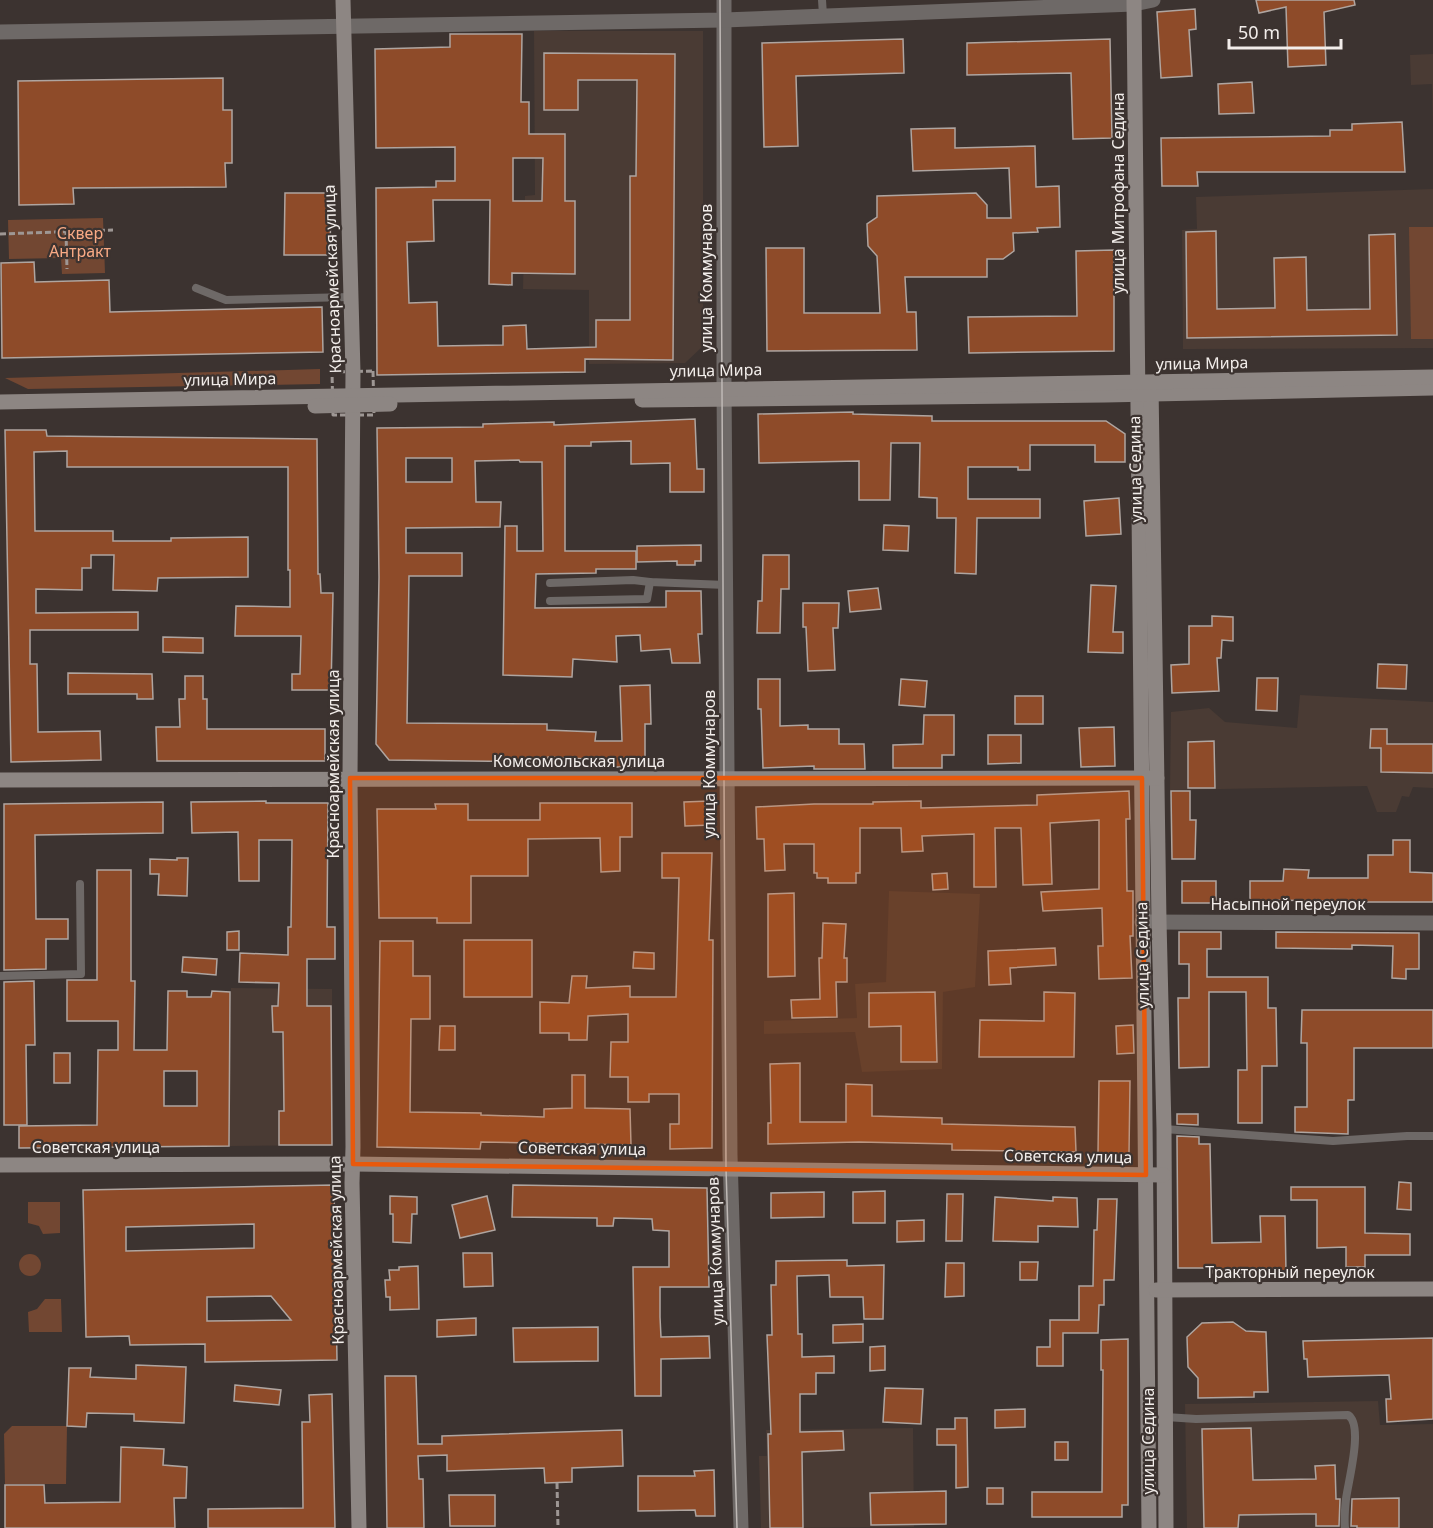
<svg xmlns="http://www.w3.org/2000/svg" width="1433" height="1528" viewBox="0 0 1433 1528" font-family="'Noto Sans',sans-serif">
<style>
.built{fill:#4a3b34}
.green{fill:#724732}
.building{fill:#8e4b29;stroke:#afa5a0;stroke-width:1.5;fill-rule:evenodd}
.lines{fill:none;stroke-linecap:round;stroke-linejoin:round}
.path{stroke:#9e9794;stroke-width:3;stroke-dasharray:6 3;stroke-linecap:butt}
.lane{stroke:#6e6967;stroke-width:8}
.street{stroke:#6e6967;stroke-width:15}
.secondary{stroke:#8d8683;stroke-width:15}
.tram{stroke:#bfb9b6;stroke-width:1.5}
.marked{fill:#e8590c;fill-opacity:0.2;stroke:#e8590c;stroke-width:4.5;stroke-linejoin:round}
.labels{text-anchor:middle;stroke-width:4.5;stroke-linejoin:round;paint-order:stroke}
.street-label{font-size:16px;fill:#f2edea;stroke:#3c3330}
.park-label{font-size:16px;fill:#f9aa85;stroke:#3c3330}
</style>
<rect width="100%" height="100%" fill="#3c3330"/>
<g class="built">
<polygon points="534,31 703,31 703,346 685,363 589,364 589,290 523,289 525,196 535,195"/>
<polygon points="1433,54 1433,126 1432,84 1411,85 1410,55"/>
<polygon points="1433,189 1433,348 1183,349 1182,230 1197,229 1196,197"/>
<polygon points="1300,695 1433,702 1433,788 1413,787 1409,797 1402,796 1396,812 1377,812 1367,786 1170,790 1171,712 1209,708 1225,722 1297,728"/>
<polygon points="889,891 980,894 975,987 943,992 942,1069 862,1072 855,1032 764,1034 764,1021 857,1018 855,984 886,982"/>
<polygon points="231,988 332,989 332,1145 229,1146"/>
<polygon points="1378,1401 1380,1425 1433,1424 1433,1528 1187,1528 1185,1404"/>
<polygon points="913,1428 914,1527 761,1528 759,1456 767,1456 766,1430"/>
</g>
<g class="green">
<polygon points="103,218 105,273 62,274 61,258 9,259 8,220"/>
<polygon points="1409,227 1433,227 1433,339 1411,339"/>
<polygon points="320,369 320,384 28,389 5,378"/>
<polygon points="28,1202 60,1202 60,1233 43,1234 39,1226 28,1223"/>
<circle cx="30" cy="1265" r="11"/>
<polygon points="45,1299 61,1299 62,1332 29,1332 28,1312 37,1309"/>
<polygon points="12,1426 67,1426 66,1484 5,1484 4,1434"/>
</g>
<g class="building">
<polygon points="1256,0 1354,0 1355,5 1324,12 1326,65 1288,67 1286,7 1259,13"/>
<polygon points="1195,9 1196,29 1189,30 1192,76 1161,78 1157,12"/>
<path d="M450 34H522L521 102H529V134H565V201H575V274L512 273V285L489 284 490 200H433L434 241 407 242 409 303 437 302 438 346 503 345V326L526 325 527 349 596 347V320H630V176H636L637 80H578V110H544V53L675 54 673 360 585 359V372L377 375 376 188 436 187V181H455V147L376 148 375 49 450 47ZM513 158H543L542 201H513Z"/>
<polygon points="903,39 904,73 796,76 798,146 764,147 762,43"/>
<polygon points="1110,39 1112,138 1073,139 1071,73 967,75 967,43"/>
<polygon points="223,78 223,110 232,110 232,163 225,163 226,187 73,188 74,204 19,205 18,81"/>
<polygon points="1252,82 1254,113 1219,114 1218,84"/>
<polygon points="1402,122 1405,172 1197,172 1198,186 1162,186 1161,138 1330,136 1330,130 1352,130 1352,124"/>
<polygon points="955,128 955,148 1035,146 1036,187 1059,186 1060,227 1037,228 1038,232 1013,233 1014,251 1003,259 987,259 987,277 905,277 907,312 916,312 917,350 767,351 766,248 804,248 804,313 880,313 877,256 868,246 867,224 877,217 877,196 976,193 987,205 987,218 1011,218 1009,168 913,171 911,129"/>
<polygon points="285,193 331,193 330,255 284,255"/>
<polygon points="1216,231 1217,309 1275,308 1274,258 1306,257 1307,310 1370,309 1369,235 1395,234 1397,335 1187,338 1186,232"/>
<polygon points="1114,250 1114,351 969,353 968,317 1077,316 1076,251"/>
<polygon points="34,262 35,282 109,280 110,312 322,307 323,352 2,358 1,263"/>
<polygon points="853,412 853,414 932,416 932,421 1106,421 1125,434 1125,462 1095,462 1095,445 1030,445 1030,470 1018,470 1018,467 968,467 968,499 1040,499 1040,518 977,518 976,574 955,573 956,518 937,518 937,498 919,497 920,443 891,443 890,500 859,500 859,461 759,463 758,414"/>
<path d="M695 419 697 469H704V492H670V463L631 464V441L591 442V446H565V551H636V569H596V573L536 574 535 608 666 607V591H701L702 634H698L700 663H672L670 649 641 651 640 635 616 636 617 662 573 659 572 677 503 675 505 526H517V551H543L542 462H520L519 460 475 461 476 502H501L500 527 406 528V553H462V576H409L407 723 547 724V730L596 732 595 741H622L620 686 650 685 651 724H645V767H608V760L548 757V762L389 760 376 744 379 577 377 428 483 427V424L554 422V425ZM406 458H452V482H406Z"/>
<polygon points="5,430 46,430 47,436 317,439 318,574 320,574 321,593 333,593 331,690 292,690 292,674 300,674 301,636 235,636 236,606 290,607 290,570 288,570 288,467 67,467 67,451 34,452 35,531 113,531 113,541 171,541 171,538 248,537 248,577 158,578 157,591 113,590 114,555 91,555 91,568 82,568 82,590 36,589 36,613 138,612 138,630 30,630 30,664 37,664 38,732 100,731 101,760 11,762"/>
<polygon points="1119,498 1121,534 1086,536 1084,501"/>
<polygon points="884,525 909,526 908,551 883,550"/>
<polygon points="701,545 701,561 695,561 695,565 677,565 677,561 637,562 637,546"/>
<polygon points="763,555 789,555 789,589 781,589 780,633 757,633 758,601 762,601"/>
<polygon points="1091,585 1116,586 1113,632 1123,632 1123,653 1088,652"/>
<polygon points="878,588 881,609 850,612 848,591"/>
<polygon points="803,603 839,603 838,628 833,628 835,670 808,671 806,627 803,627"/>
<polygon points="1212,616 1233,617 1233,641 1222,640 1221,658 1217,658 1219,691 1172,693 1171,665 1189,664 1189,626 1212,626"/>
<polygon points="163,637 203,638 203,653 163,652"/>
<polygon points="1378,664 1407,665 1406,689 1377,688"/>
<polygon points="68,673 152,674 153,699 137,699 137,694 68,694"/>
<polygon points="185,676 203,676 203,699 207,699 207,729 325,729 325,761 157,761 156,727 180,727 179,699 185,699"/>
<polygon points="1257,678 1278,678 1277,711 1256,710"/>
<polygon points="758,679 780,679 780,726 808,725 808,729 839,729 839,744 864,744 865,769 814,769 814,766 763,768 761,709 758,709"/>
<polygon points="901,679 927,681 925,707 899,705"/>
<rect x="1015" y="696" width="28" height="28"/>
<polygon points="924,715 954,715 954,755 942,755 942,768 893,768 893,745 923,744"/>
<polygon points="1114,727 1115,766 1081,767 1079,728"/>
<polygon points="1371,729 1387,729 1387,744 1433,744 1433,773 1381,772 1381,748 1370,748"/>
<polygon points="988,735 1021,735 1021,763 988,764"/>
<polygon points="1214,741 1215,788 1188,788 1188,742"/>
<polygon points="1129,791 1130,819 1126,819 1127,891 1133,891 1133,936 1130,936 1132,978 1099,979 1098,946 1103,946 1102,908 1043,911 1041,892 1099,889 1099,820 1050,823 1052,884 1023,885 1021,828 995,828 996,887 974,887 974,834 922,836 923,851 902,852 901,828 860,828 860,873 856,873 856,883 828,883 828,878 817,878 817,873 814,873 814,844 784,844 785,870 765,871 764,839 757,839 756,807 814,804 873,804 873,802 921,801 921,808 1037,805 1037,795"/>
<polygon points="1171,791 1190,791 1190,820 1196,820 1195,859 1172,859"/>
<polygon points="266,801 266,803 328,803 327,927 335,927 335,959 307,959 307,1006 331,1006 332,1145 279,1145 279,1111 284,1111 283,1032 273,1032 272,1006 278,1006 279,983 239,982 240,953 288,955 288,927 291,927 292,840 259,840 259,881 239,881 238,832 192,833 191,802"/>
<polygon points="710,801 711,825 685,826 684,802"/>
<polygon points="163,802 163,833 35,835 36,919 68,919 68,939 46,939 46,969 4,970 4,804"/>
<polygon points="540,803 632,803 632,837 620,837 620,871 601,872 600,838 528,839 528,876 471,876 471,923 437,923 437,918 379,918 377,809 436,809 435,804 468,804 468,820 540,820"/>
<polygon points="1393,840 1410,840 1410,872 1433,873 1433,902 1349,902 1349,905 1323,905 1323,901 1273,900 1273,902 1250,902 1250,881 1283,881 1284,869 1309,870 1308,878 1368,878 1368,855 1393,855"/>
<polygon points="662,853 712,853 709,940 713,940 712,1148 670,1149 670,1124 679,1124 679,1094 649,1094 649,1102 628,1102 628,1077 610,1077 611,1042 628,1042 628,1014 588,1016 587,1040 569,1040 569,1033 540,1033 540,1002 569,1003 572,976 587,976 586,988 630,986 630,997 676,997 679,878 662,878"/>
<polygon points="177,858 188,858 187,896 158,895 159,874 150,874 150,859 177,860"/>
<path d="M97 870H131V981H135L134 1050H167L168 991H187V997H211L212 991 230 992 229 1146 19 1148V1126L97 1125 98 1050H118V1021H67V980H97ZM164 1071H197V1106H164Z"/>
<polygon points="947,873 948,889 933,890 932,874"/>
<rect x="1182" y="881" width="34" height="22"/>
<polygon points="794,893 795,976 768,977 768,894"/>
<polygon points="823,923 846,924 844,958 847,958 847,982 836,982 837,1017 792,1018 791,1000 820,999 819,958 822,958"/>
<polygon points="239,931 239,950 227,950 227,932"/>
<polygon points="1179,932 1221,932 1221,949 1207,949 1207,977 1268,977 1268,1008 1276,1008 1277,1066 1262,1066 1262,1123 1238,1123 1238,1070 1247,1070 1246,992 1209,992 1209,1067 1179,1068 1178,998 1189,998 1189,964 1179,964"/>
<polygon points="1276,932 1419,933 1419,969 1406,969 1406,979 1392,978 1393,946 1352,945 1352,949 1276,948"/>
<rect x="464" y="940" width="68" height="57"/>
<polygon points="380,941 413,941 413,976 430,976 430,1019 411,1019 410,1112 481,1113 481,1115 544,1117 544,1109 572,1108 572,1075 585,1075 585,1108 630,1109 631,1145 481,1142 480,1149 377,1147"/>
<polygon points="1055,948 1056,965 1010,968 1011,984 989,985 988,951"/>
<polygon points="634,952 654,953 654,969 633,968"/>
<polygon points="183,957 217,959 216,975 182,972"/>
<polygon points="34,981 35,1045 26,1045 27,1125 4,1125 4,982"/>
<polygon points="935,992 937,1062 901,1062 901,1026 869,1027 869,993"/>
<polygon points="1044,992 1075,993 1074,1057 979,1057 980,1020 1044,1021"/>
<polygon points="1302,1010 1433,1010 1433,1048 1354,1048 1354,1100 1348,1100 1348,1134 1295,1132 1295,1107 1307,1107 1307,1043 1301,1043"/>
<polygon points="1133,1025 1134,1053 1117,1054 1116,1026"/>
<polygon points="440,1026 455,1026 455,1050 439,1050"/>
<rect x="54" y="1053" width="16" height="30"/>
<polygon points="800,1063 800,1122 846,1122 846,1084 872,1085 872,1116 942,1118 942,1124 1075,1127 1076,1152 952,1150 952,1144 859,1142 768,1144 768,1123 771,1123 770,1064"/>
<polygon points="1099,1081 1130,1081 1129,1154 1098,1154"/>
<polygon points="1177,1114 1198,1114 1198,1125 1177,1124"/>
<polygon points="1177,1136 1199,1137 1199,1144 1210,1144 1212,1243 1261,1242 1260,1216 1285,1216 1286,1272 1213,1273 1212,1268 1178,1268"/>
<polygon points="1399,1182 1411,1183 1411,1210 1397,1209"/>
<path d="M334 1185 337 1360 205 1362V1344L130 1345 129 1336 86 1337 83 1190ZM254 1224V1248L126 1251V1227ZM271 1296 291 1320 207 1321V1297Z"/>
<polygon points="513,1185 707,1188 709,1287 660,1287 660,1317 661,1337 709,1336 710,1358 661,1359 661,1396 635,1396 633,1267 669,1267 669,1231 653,1230 652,1219 614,1218 613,1226 597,1226 597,1218 512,1217"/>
<polygon points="1291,1187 1365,1187 1365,1233 1410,1234 1410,1255 1365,1255 1365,1267 1346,1267 1346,1247 1317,1248 1317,1200 1291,1200"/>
<polygon points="885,1191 885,1223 853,1223 853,1192"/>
<polygon points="824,1192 824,1217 771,1218 771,1193"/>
<polygon points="947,1194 963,1194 962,1241 946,1241"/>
<polygon points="390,1196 417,1197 417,1214 412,1214 411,1243 393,1242 393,1214 390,1214"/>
<polygon points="487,1196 495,1230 460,1238 452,1205"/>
<polygon points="995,1197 1053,1201 1053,1197 1077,1198 1078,1227 1038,1226 1038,1242 993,1241"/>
<polygon points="1098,1199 1117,1199 1114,1280 1104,1280 1104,1305 1099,1305 1098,1333 1063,1333 1063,1366 1037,1366 1037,1347 1050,1347 1050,1320 1079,1320 1079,1286 1093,1286 1094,1230 1097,1230"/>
<polygon points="924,1220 924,1241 897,1242 897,1221"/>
<polygon points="463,1253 492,1253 493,1286 464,1287"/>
<polygon points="847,1260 847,1266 884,1265 883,1319 864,1319 863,1297 830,1297 829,1275 797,1276 798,1334 802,1334 802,1357 834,1356 834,1373 816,1373 816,1394 800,1394 800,1432 843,1431 844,1450 802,1452 803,1528 770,1528 768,1434 771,1434 767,1335 772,1335 771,1285 776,1285 776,1261"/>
<polygon points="1020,1262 1038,1262 1037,1280 1020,1280"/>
<polygon points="946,1263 964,1263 964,1296 945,1297"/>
<polygon points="418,1266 419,1309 390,1310 390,1297 386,1297 385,1280 390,1280 389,1270 399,1270 399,1267"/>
<polygon points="476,1318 476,1335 437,1337 437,1320"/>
<polygon points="1233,1322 1246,1331 1266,1332 1268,1392 1254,1392 1254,1397 1198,1398 1198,1378 1188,1367 1187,1337 1202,1323"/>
<polygon points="863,1324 863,1342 833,1343 833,1325"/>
<polygon points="598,1327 598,1361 514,1362 513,1328"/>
<polygon points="1433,1338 1433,1419 1387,1422 1386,1399 1391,1399 1389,1375 1308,1377 1307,1359 1304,1359 1303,1341"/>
<polygon points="1128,1339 1128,1505 1122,1505 1122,1517 1032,1517 1032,1492 1102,1492 1103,1370 1101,1370 1101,1340"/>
<polygon points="885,1346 885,1370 870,1371 870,1347"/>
<polygon points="136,1365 186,1367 184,1423 134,1421 134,1414 87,1413 86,1427 67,1426 69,1368 91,1368 90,1377 136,1379"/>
<polygon points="385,1376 416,1376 418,1444 442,1444 442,1436 622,1430 623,1466 572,1468 572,1482 545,1483 544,1468 447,1471 447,1455 418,1456 419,1479 423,1479 424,1528 387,1528"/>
<polygon points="235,1385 281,1390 279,1405 234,1401"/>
<polygon points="885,1388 923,1389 921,1424 883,1422"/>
<polygon points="332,1394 335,1528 208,1528 208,1509 303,1508 302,1422 310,1422 309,1395"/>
<polygon points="1025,1409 1025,1427 995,1428 995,1410"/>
<polygon points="955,1418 967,1418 968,1487 956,1488 956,1445 937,1445 937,1429 955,1429"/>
<polygon points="1251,1428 1253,1480 1316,1479 1315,1466 1335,1465 1336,1499 1340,1499 1339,1526 1316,1526 1316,1514 1304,1514 1239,1515 1238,1528 1204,1528 1202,1429"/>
<rect x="1055" y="1442" width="13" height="18"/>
<polygon points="121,1447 164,1449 163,1465 187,1467 186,1498 174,1498 175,1528 5,1528 5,1485 44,1485 45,1503 120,1502"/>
<polygon points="714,1470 715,1516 696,1516 695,1510 638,1511 638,1476 695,1476 694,1471"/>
<rect x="987" y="1488" width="16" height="16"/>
<polygon points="946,1491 946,1524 871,1525 870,1493"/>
<polygon points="449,1495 495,1495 495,1526 450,1526"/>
<polygon points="1399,1498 1399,1528 1357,1528 1357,1526 1351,1526 1352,1499"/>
</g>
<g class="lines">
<g class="path">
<polyline points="66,232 67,269"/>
<polyline points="0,234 113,230"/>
<polyline points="1182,361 1182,369"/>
<polyline points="750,366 750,376"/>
<polygon points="373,371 374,415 333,415 332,372"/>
<polyline points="557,1483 558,1528"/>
</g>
<g class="lane">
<polyline points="822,0 823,15"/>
<polyline points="196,288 226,300 351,297"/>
<polyline points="550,583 633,580 650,582 726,585"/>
<polyline points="550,601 647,599 650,582"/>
<polyline points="0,976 81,974 80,884"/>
<polyline points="1164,1129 1333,1141 1407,1136 1433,1136"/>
<path d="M1166 1417 1196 1419 1348 1415C1364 1425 1348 1482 1346 1499 1345 1508 1344 1518 1345 1528"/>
</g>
<g class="street">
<polyline points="724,0 724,388 730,1155 741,1528"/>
<polyline points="0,32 724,20 1134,4 1153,0"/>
<polyline points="1142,922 1433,923"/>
</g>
<g class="secondary">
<polyline points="343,0 353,372 350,778 353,1147 352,1183 359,1528"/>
<polyline points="1134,0 1149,1528"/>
<polyline points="1151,385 1159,921 1164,1129 1166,1528"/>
<polyline points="642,400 1105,395 1433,388"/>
<polyline points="0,402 1433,377"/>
<polyline points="315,406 390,404"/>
<polyline points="0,780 1157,778"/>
<polyline points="0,1165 353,1164 1163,1175"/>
<polyline points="1156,1290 1433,1289"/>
</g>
<polyline class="tram" points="720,0 726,1168 737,1528"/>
</g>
<path class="marked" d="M350 778H1142L1146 1175 353 1164Z"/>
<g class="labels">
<g class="street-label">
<text transform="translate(1118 193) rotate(-90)" y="6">улица Митрофана Седина</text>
<text transform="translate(706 278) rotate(-90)" y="6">улица Коммунаров</text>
<text transform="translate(332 279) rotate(-92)" y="6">Красноармейская улица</text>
<text transform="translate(1202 363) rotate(-1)" y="6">улица Мира</text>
<text transform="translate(716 370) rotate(-1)" y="6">улица Мира</text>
<text transform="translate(230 379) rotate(-1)" y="6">улица Мира</text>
<text transform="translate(1135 469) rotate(-91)" y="6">улица Седина</text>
<text x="579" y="767">Комсомольская улица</text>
<text transform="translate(333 764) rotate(-90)" y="6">Красноармейская улица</text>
<text transform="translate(709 764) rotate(-90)" y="6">улица Коммунаров</text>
<text x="1288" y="910">Насыпной переулок</text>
<text transform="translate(1142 955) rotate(-91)" y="6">улица Седина</text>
<text x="96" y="1153">Советская улица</text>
<text transform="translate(582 1148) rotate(1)" y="6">Советская улица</text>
<text transform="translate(1068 1156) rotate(1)" y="6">Советская улица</text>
<text transform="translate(336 1250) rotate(-91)" y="6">Красноармейская улица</text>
<text transform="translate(715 1251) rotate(-92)" y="6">улица Коммунаров</text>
<text x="1290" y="1278">Тракторный переулок</text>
<text transform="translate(1148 1441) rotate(-90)" y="6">улица Седина</text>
</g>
<g class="park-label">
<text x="80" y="239">Сквер<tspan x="80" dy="18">Антракт</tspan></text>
</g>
</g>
<path d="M1229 39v9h112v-9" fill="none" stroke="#f2edea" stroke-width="3"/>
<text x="1238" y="39" font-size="18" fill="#f2edea" stroke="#3c3330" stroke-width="4.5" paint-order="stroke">50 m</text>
</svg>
